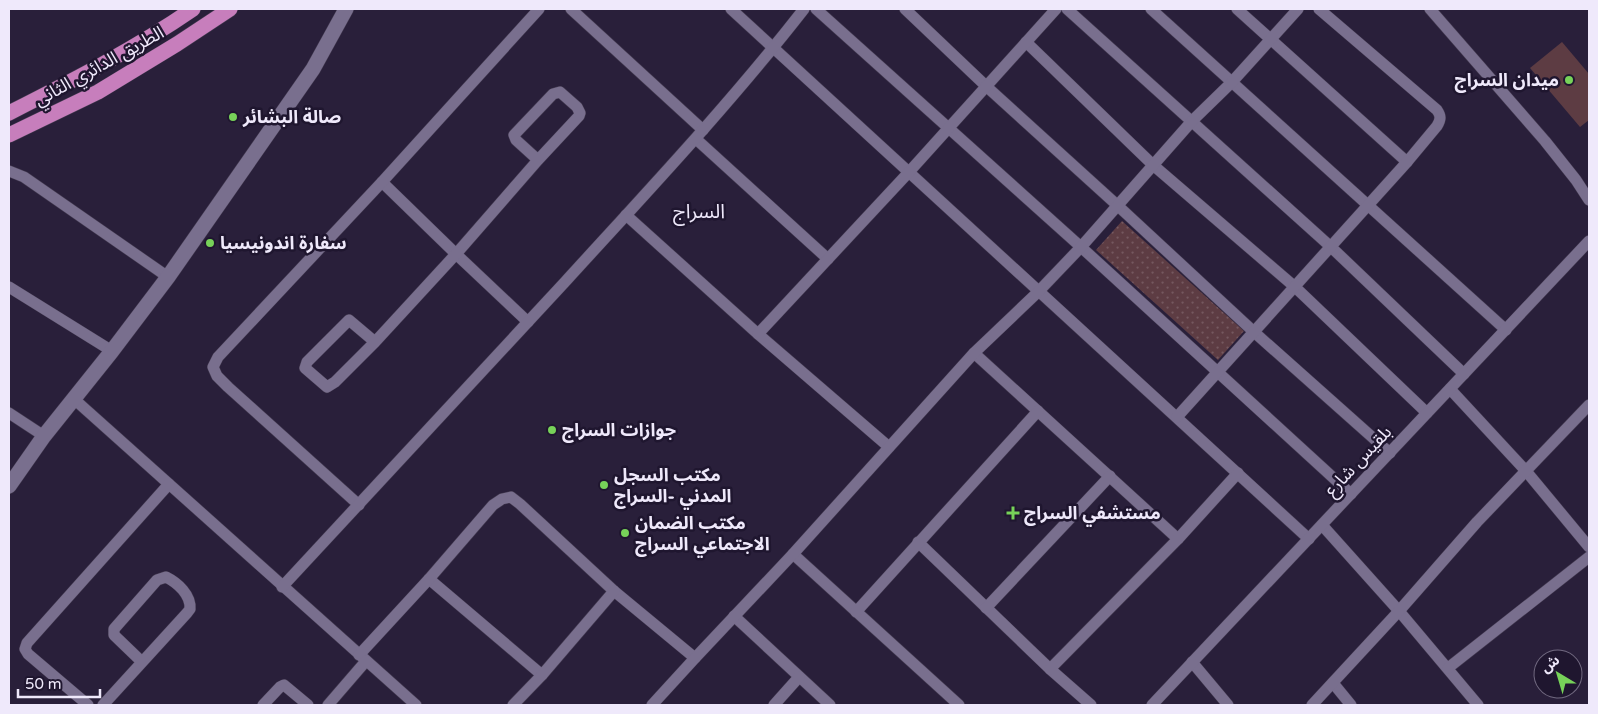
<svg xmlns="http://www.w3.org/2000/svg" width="1598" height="714" viewBox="0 0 1598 714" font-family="'Varela Round','Noto Sans Arabic',sans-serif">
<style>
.park{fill:#5d3c43}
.garden{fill:url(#garden-dots)}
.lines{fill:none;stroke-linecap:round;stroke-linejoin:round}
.street-casing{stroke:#433a50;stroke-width:12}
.secondary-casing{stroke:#433a50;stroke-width:16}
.highway-casing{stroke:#433a50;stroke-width:16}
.street{stroke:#796f8e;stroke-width:11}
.secondary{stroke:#796f8e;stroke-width:15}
.highway{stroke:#c77ebc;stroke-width:15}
.poi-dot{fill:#77d259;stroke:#1f162f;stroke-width:2}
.labels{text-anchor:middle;stroke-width:5;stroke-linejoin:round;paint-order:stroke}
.street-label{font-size:18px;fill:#efe9fb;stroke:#1f162f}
.poi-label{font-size:18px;font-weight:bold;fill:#efe9fb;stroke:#1f162f;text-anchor:start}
.quarter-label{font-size:20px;fill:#efe9fb;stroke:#1f162f}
</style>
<defs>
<pattern id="garden-dots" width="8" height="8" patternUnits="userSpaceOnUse" patternTransform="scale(1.25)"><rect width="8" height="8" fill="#5d3c43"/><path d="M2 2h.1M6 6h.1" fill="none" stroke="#75585f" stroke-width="1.8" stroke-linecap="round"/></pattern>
</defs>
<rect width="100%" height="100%" fill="#291f3a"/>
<polygon class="park" points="1562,42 1589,74 1589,120 1580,127 1530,68"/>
<polygon class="garden" points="1122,221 1244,331 1218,360 1096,250"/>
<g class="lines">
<g class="street-casing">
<g id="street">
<polyline points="571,9 703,130"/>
<polyline points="731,9 1309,539"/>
<polyline points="816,9 1081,247 1351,494"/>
<polyline points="905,9 987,87 1117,205 1254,332 1390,453"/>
<polyline points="1067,9 1331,247 1464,374"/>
<polyline points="1151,9 1506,330"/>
<polyline points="1237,9 1407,162"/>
<polyline points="1430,9 1545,141 1576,180 1589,200"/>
<polyline points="1026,42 1153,165 1295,287 1427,413"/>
<polyline points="696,139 828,259"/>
<polyline points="9,171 24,177 168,277"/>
<polyline points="382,182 456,254 528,322"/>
<polyline points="626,215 758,334 889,447"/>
<polyline points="9,287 112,351"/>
<polyline points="758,334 909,172 1056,9"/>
<polyline points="375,342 349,320 307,362 305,368 327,387 335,382 375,342 456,254 538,160 579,116 580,113 577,107 560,92 553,94 514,135 516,140 538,160"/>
<polyline points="974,353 1178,539"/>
<polyline points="1450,389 1526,471 1589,547"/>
<polyline points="74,399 416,705"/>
<polyline points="9,413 44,436"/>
<path d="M1177 417 1407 162 1437 126C1441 119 1441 116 1437 110L1319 9"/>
<polyline points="359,505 228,387 217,376 213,367 218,357 382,182 539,9"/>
<polyline points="1322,525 1399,611 1478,705"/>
<polyline points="918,542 1050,669 1091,705"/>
<polyline points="793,554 959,705"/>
<polyline points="429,579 542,675"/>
<path d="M282 587C377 486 470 384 564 283 646 193 729 105 804 9"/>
<polyline points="986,608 1110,476"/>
<polyline points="856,612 1038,411"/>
<polyline points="734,616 830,705"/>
<polyline points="359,655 429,579 493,505 502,499 511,497 520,504 614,591 695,658"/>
<polyline points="1192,662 1228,705"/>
<polyline points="1448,668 1589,557"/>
<polyline points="1050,669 1178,539 1238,473"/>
<polyline points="1333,683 1351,705"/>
<polyline points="88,705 28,654 25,649 27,643 169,484"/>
<path d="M103 705 187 613 190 609C191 595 178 583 166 577L157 580 114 629V635L142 662"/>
<polyline points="263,705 280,687 284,685 308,705"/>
<polyline points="328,705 366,661"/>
<polyline points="513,705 542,675 614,591"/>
<polyline points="652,705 695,658 793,554 974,353 1039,291 1081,247 1192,121 1232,82 1298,9"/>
<polyline points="774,705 799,677"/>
<polyline points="1152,705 1589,241"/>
<polyline points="1312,705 1399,611 1477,522 1589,405"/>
</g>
</g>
<g class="secondary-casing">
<polyline id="secondary" points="9,486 44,436 112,351 168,277 313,69 346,9"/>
</g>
<g class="highway-casing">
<g id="highway">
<path d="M9 113C72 81 135 49 193 9"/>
<polyline points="9,135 98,92 177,44 230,9"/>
</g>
</g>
<use href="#street" class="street"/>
<use href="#secondary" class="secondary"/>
<use href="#highway" class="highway"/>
</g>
<g class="poi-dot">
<circle cx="1569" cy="80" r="5"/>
<circle cx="233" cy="117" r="5"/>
<circle cx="210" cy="243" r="5"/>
<circle cx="552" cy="430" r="5"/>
<circle cx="604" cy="485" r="5"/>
<path d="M1010.5 505.5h5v5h5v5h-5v5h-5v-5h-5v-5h5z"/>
<circle cx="625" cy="533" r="5"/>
</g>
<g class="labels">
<g class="street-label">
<text transform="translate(99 66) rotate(-29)" y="6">الطريق الدائري الثاني</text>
<text transform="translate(1358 461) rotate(-47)" y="6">بلقيس شارع</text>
</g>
<g class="poi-label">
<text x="1559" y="86" text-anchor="end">ميدان السراج</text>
<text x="243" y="123">صالة البشائر</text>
<text x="220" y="249">سفارة اندونيسيا</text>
<text x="562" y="436">جوازات السراج</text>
<text x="614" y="481">مكتب السجل<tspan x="614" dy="21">المدني -السراج</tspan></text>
<text x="1024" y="519">مستشفي السراج</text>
<text x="635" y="529">مكتب الضمان<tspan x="635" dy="21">الاجتماعي السراج</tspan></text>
</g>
<g class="quarter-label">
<text x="699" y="218">السراج</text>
</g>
</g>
<rect width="1598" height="714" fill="none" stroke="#efe9fb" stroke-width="20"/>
<g transform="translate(1558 674) rotate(322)"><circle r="24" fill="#1f162f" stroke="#726a81"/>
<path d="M0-4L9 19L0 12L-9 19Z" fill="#77d259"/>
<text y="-8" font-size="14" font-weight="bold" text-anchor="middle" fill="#efe9fb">ش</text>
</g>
<path d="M18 689v8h82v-8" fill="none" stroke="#efe9fb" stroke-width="2.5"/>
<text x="25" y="689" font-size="15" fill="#efe9fb" stroke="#1f162f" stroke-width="4" paint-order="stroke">50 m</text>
</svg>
